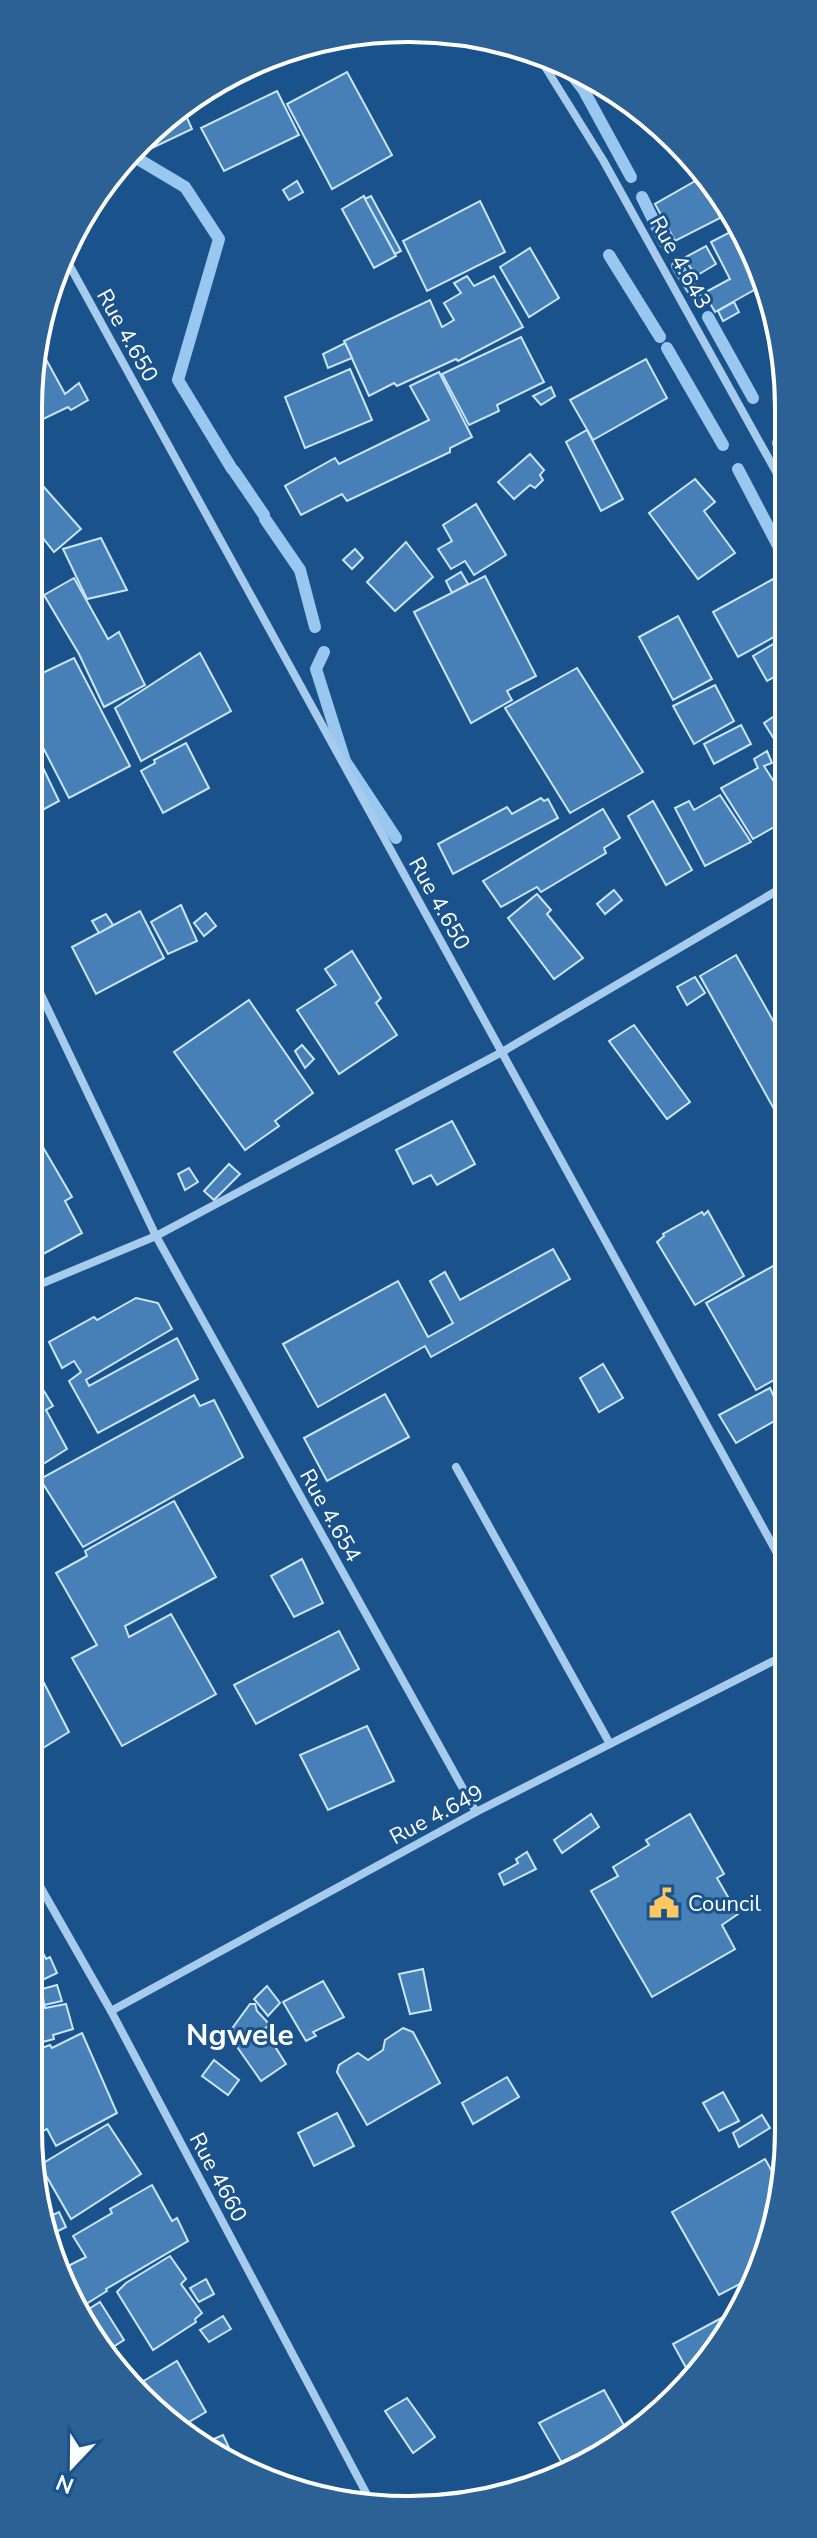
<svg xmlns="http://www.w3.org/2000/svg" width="817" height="2538" viewBox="0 0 817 2538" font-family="'Nunito Sans',sans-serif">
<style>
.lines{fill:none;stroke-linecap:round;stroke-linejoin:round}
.stream{stroke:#99c7f0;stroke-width:12}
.building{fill:#4780b6;stroke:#cce4fa;stroke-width:2}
.street{stroke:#a6cbed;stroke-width:8}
.labels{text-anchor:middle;stroke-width:6;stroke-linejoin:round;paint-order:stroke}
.street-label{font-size:22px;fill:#fff;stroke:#1a538c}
.poi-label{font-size:22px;fill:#fff;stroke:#1a538c;text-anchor:start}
.district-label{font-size:30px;font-weight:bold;fill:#fff;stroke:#1a538c}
.rim{fill:none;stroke:#fff;stroke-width:4}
</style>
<rect width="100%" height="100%" fill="#1a538c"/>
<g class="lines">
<g class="stream">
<polyline points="491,38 495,45"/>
<polyline points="565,66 583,89 631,177"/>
<polyline points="133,156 185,187 219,239 178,380 232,469"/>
<polyline points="642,197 664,242"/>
<polyline points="609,255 660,337"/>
<polyline points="677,266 698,299"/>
<polyline points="708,317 753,398"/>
<polyline points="667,348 723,445"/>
<polyline points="778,443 785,457"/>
<polyline points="738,469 785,559"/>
<polyline points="234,471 264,515"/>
<polyline points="265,519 300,570 315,627"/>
<polyline points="324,652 316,669 345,761 396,838"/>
</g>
</g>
<g class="building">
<polygon points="347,72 392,155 332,189 287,104"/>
<polygon points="594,77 598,79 620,95 612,102"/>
<polygon points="277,91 299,135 224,171 201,128"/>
<polygon points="182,107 192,129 148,150 145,144"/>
<polygon points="704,176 730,213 675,241 655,204"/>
<polygon points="297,181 303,192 289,200 283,190"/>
<polygon points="364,196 396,256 374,268 342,209"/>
<polygon points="371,196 401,251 395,254 365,199"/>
<polygon points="480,201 505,252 427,291 403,241"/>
<polygon points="740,227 750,240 763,285 715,312 704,293 730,279 711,242"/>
<polygon points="706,246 716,264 696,276 684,258"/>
<polygon points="530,248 559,298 529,317 500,267"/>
<polygon points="467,276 474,286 494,276 523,327 458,361 456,359 397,386 394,383 369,396 344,341 430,300 442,327 454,320 444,303 461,293 454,283"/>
<polygon points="734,302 739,312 723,321 718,311"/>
<polygon points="521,337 544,382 497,405 499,411 469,425 442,374"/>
<polygon points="345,343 352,358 328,368 323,354"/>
<polygon points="42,352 65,394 79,383 88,400 71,410 68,407 35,423 35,355"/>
<polygon points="646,359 667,398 593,440 570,400"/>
<polygon points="350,369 372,420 305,448 285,397"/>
<polygon points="439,372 472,437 450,448 450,452 347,501 342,494 301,515 285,486 335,458 339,464 429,420 410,386"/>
<polygon points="551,387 555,396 541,405 533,396"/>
<polygon points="587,430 623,499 601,511 566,442"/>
<polygon points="530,454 544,470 540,475 543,480 535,488 530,485 514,499 498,482"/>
<polygon points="35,477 81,529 54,552 35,528"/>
<polygon points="695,479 715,502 704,511 735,553 698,579 649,513"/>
<polygon points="476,504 506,555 474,575 465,561 451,569 438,549 452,541 443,525"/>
<polygon points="101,538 127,590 87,599 63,549"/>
<polygon points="406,542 433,577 395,611 367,582"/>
<polygon points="355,549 363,558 352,569 343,560"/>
<polygon points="461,572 468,584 452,593 446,581"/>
<polygon points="485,576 536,676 507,691 512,700 471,723 414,612"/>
<polygon points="74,578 108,639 119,632 145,685 104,707 79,654 44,595"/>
<polygon points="775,578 785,598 785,631 738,657 713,612"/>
<polygon points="678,616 712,679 673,700 639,637"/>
<polygon points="785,637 785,671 767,681 753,656"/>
<polygon points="200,653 231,711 141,761 115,708"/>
<polygon points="74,658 130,766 69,798 34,730 34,677"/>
<polygon points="577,668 643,772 570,813 505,708"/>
<polygon points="715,685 734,721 694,744 673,706"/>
<polygon points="776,715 784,733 774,739 764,723"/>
<polygon points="741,725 751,744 714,764 704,744"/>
<polygon points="186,743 209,788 163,813 141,771 155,763 154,760"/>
<polygon points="34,749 59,801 33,815"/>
<polygon points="767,751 772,763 764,766 785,799 785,821 753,839 721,788 758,768 754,759"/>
<polygon points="720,795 751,842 705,866 675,808 689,801 694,810"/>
<polygon points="541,798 544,801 548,799 558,818 453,874 438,844 507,807 512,814"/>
<polygon points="653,801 692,870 666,885 628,816"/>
<polygon points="603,809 620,838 604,848 606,853 541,892 537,887 501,907 483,881"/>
<polygon points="614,890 622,900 605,914 597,904"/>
<polygon points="537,894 551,910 547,914 583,958 554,979 508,918"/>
<polygon points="181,905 197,941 168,954 151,922"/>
<polygon points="140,911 164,958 96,994 72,947"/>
<polygon points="206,913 216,926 204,936 194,923"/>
<polygon points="106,914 113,925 99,933 92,921"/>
<polygon points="352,951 381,998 376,1003 397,1035 339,1074 297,1010 336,985 325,969"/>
<polygon points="736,955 784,1040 784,1127 700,976"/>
<polygon points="695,977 705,993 687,1005 677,987"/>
<polygon points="249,1000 313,1093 275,1121 279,1126 245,1150 174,1052"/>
<polygon points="634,1025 690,1102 667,1119 609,1041"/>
<polygon points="302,1045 314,1059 305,1068 295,1051"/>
<polygon points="452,1121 475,1164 437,1185 431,1175 413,1184 396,1150"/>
<polygon points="37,1137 72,1197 65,1201 82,1233 32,1260 32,1140"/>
<polygon points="229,1164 240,1174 214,1200 204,1191"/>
<polygon points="189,1168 198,1182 185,1190 178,1174"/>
<polygon points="708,1211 744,1276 695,1305 657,1242 664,1236 663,1234 702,1212 704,1215"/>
<polygon points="553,1249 570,1279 431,1357 425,1346 318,1407 283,1344 398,1281 428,1337 453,1323 430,1281 445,1272 460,1300"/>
<polygon points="784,1260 783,1375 756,1390 706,1303"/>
<polygon points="136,1298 158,1303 172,1329 86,1380 89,1386 177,1338 198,1379 98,1433 69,1381 81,1372 74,1361 62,1368 49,1342 94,1317 97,1320"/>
<polygon points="603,1364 623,1398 599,1412 580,1378"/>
<polygon points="33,1373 53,1406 46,1410 67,1449 35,1469 31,1461 31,1374"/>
<polygon points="770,1388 783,1416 736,1443 719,1415"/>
<polygon points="385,1394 409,1437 327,1481 304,1438"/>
<polygon points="194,1395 200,1406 214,1400 243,1457 83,1547 40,1479"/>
<polygon points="174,1501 216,1577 125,1626 129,1637 171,1614 216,1694 122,1746 72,1658 97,1645 56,1573 87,1556 85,1551"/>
<polygon points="302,1559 323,1603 294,1617 271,1576"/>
<polygon points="339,1631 359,1669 256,1724 234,1685"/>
<polygon points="44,1683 69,1732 30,1756 30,1691"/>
<polygon points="367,1726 394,1781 328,1810 300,1755"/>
<polygon points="591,1814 599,1827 562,1853 554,1840"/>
<polygon points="690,1814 724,1874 717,1878 738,1914 722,1925 735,1949 652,1997 591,1891 618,1876 613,1867 649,1845 646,1840"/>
<polygon points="527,1852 536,1869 504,1885 499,1874 518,1863 516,1859"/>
<polygon points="41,1949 46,1959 50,1957 57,1973 40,1981 45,2008 66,2004 73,2029 53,2035 54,2039 28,2046 29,1953"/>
<polygon points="423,1969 431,2010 410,2014 399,1974"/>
<polygon points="323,1981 344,2017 313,2032 316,2036 306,2041 283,2002"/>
<polygon points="57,1985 62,2001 44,2005 42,1989"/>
<polygon points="267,1986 280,2003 268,2016 254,1999"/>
<polygon points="250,2004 255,2004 257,2011 270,2025 264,2029 286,2064 261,2081 228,2034"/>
<polygon points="403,2028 413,2032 440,2083 367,2125 337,2072 339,2065 358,2053 368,2060 383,2050 385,2040"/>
<polygon points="82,2033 117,2113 56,2146 47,2129 31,2136 28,2129 28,2053 50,2045 52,2048"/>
<polygon points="214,2060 239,2080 228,2095 202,2076"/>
<polygon points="507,2077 519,2097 473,2124 462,2103"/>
<polygon points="723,2092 739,2121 719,2131 703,2103"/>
<polygon points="337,2113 354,2146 314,2166 298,2133"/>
<polygon points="762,2115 770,2128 739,2147 733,2133"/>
<polygon points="108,2124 141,2174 71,2219 40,2165"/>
<polygon points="765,2159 782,2189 782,2204 751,2278 719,2295 672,2212"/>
<polygon points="152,2185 172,2221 177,2218 188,2241 106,2289 107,2291 78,2309 56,2272 86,2257 73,2236 112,2213 110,2209"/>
<polygon points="59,2212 66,2227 52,2234 46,2218"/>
<polygon points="170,2256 186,2279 181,2284 202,2313 195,2319 196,2322 153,2350 117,2292 126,2283"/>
<polygon points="206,2279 214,2294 199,2302 190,2288"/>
<polygon points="100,2302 124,2340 105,2352 81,2314"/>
<polygon points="740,2305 725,2341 690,2375 673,2344 729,2314 728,2312"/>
<polygon points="223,2316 231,2329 209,2342 200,2330"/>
<polygon points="177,2361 206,2412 182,2426 132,2388"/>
<polygon points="604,2390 630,2436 620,2446 566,2470 539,2423"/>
<polygon points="407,2398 435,2437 413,2453 385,2411"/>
<polygon points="223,2435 240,2471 204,2443"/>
</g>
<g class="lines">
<g class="street">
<polyline points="539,57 603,160 785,488"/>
<polyline points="66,259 783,1564"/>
<polyline points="33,978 156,1236 476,1812"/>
<polyline points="31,1288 156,1236 502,1052 785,886"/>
<polyline points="456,1467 610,1744"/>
<polyline points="29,1867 111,2011 373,2506"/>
<polyline points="111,2011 476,1812 783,1656"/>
</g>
</g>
<defs>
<g id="civic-bare" transform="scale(2.4)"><path d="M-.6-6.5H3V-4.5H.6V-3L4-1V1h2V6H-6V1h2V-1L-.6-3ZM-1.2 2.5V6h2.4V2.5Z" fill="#ffc762" stroke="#1a538c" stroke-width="2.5" paint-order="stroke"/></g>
</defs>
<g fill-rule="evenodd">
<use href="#civic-bare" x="664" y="1903"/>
</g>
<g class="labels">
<g class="street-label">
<text transform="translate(681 262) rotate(61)" y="8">Rue 4.643</text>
<text transform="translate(128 335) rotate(61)" y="8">Rue 4.650</text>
<text transform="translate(440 903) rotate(61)" y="8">Rue 4.650</text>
<text transform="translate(331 1515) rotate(61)" y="8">Rue 4.654</text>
<text transform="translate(436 1814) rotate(-28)" y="8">Rue 4.649</text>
<text transform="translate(219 2177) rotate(62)" y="8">Rue 4660</text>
</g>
<g class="poi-label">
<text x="688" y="1911">Council</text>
</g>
<g class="district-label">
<text x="240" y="2045">Ngwele</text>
</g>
</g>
<path d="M0 0H817V2538H0ZM408 42H409A366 366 0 0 1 775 408V2130A366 366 0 0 1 409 2496H408A366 366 0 0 1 42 2130V408A366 366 0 0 1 408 42Z" fill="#2c6195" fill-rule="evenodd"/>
<path class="rim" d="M408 42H409A366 366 0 0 1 775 408V2130A366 366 0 0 1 409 2496H408A366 366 0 0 1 42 2130V408A366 366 0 0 1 408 42Z"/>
<g transform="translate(72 2466) rotate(202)" stroke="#1a538c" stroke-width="6" paint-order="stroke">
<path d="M0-6L14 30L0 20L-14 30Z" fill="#ffffff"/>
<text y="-12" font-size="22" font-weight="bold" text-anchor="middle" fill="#ffffff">N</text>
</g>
</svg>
